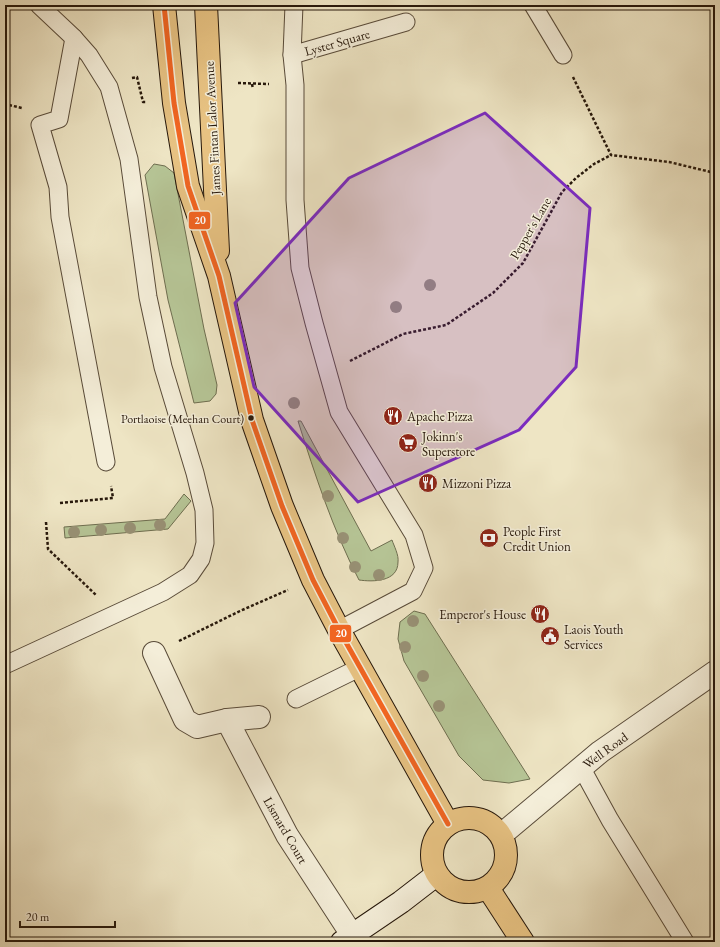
<svg xmlns="http://www.w3.org/2000/svg" width="720" height="947" viewBox="0 0 720 947" font-family="'EB Garamond',serif">
<style>
.green{fill:#b6c596;stroke:#6e6e50}
.lines{fill:none;stroke-linecap:round;stroke-linejoin:round}
.lane-casing{stroke:#594b39;stroke-width:19}
.street-casing{stroke:#594b39;stroke-width:24}
.secondary-casing{stroke:#27180b;stroke-width:24}
.primary-casing{stroke:#27180b;stroke-width:24}
.path{stroke:#27180b;stroke-width:2.5;stroke-dasharray:3 2;stroke-linecap:butt}
.lane{stroke:#f4eed9;stroke-width:17}
.street{stroke:#f4eed9;stroke-width:22}
.secondary{stroke:#f4eed9;stroke-width:22}
.primary{stroke:#e7c282;stroke-width:22}
.bus-1-casing{stroke:#f4eed9;stroke-width:8}
.bus-1{stroke:#f26522;stroke-width:5}
.tree{fill:#989175}
.marked{fill:#7b2cbf;fill-opacity:0.2;stroke:#7b2cbf;stroke-width:3;stroke-linejoin:round}
.bus-dot{fill:#27180b;stroke:#f4eed9;stroke-width:1.5}
.labels{text-anchor:middle;stroke-width:3;stroke-linejoin:round;paint-order:stroke}
.bus-label{font-size:12px;fill:#27180b;stroke:#f4eed9;text-anchor:end}
.street-label{font-size:13px;fill:#27180b;stroke:#f4eed9}
.poi-label{font-size:13px;fill:#27180b;stroke:#f4eed9;text-anchor:start}
.line-badge{stroke:#f4eed9;stroke-width:1.5}
.badge-label{font-size:11px;text-anchor:middle;font-weight:bold;fill:#fff}
</style>
<rect width="100%" height="100%" fill="#eee5c4"/>
<filter id="stains"><feTurbulence type="fractalNoise" baseFrequency=".005" numOctaves="4"/><feColorMatrix values="0 0 0 0 .2 0 0 0 0 .09 0 0 0 0 .02 0 0 0 .5 -.17"/></filter>
<radialGradient id="worn" r=".72"><stop offset=".6" stop-color="#630" stop-opacity="0"/><stop offset="1" stop-color="#630" stop-opacity=".3"/></radialGradient>
<g class="green">
<polygon points="154,164 165,166 174,173 204,329 217,385 216,394 210,401 194,403 168,300 145,175"/>
<path d="M301 421 371 551 392 540C394 546 399 555 398 562 398 582 373 582 359 580 333 530 315 475 298 421Z"/>
<polygon points="184,494 191,501 168,529 65,538 64,527 165,519"/>
<polygon points="414,611 425,614 530,779 509,783 483,780 459,756 404,661 398,639 400,622"/>
</g>
<g class="lines">
<g class="lane-casing">
<g id="lane">
<polyline points="294,5 292,55 406,22"/>
<polyline points="533,5 563,55"/>
<polyline points="74,38 59,119 40,125 58,187 60,217 106,462"/>
<polyline points="292,55 295,85 295,200 300,268 314,323 339,412 414,535 424,568 413,591 339,630"/>
<polyline points="5,665 163,592 190,575 201,559 205,543 204,510 195,473 163,367 148,297 129,159 109,87 89,55 74,38 39,5"/>
<polyline points="296,699 359,668"/>
<polyline points="581,767 610,820 685,942"/>
</g>
</g>
<g class="street-casing">
<g id="street">
<polyline points="154,653 185,720 197,727 227,720 259,717"/>
<polyline points="227,720 287,835 352,935"/>
<polyline points="501,835 600,752 715,672"/>
</g>
</g>
<g class="secondary-casing">
<polyline id="secondary" points="342,942 401,902 436,875"/>
</g>
<g class="primary-casing">
<g id="primary">
<polyline points="164,5 174,103 188,186 219,276 252,420 282,506 313,580 339,630 448,824"/>
<polyline points="206,5 218,251"/>
<circle cx="469" cy="855" r="37"/>
<polyline points="488,888 523,942"/>
</g>
</g>
<g class="path">
<polyline points="573,77 611,155 669,162 715,173"/>
<polyline points="132,78 137,77 143,102 147,102"/>
<polyline points="238,83 269,84"/>
<polyline points="252,84 253,89"/>
<polyline points="9,105 22,108"/>
<polyline points="350,361 403,334 446,325 493,293 523,263 562,192 576,178 594,164 611,155"/>
<polyline points="60,503 113,498 111,486"/>
<polyline points="46,522 48,549 96,595"/>
<polyline points="179,641 240,611 288,590"/>
</g>
<use href="#lane" class="lane"/>
<use href="#street" class="street"/>
<use href="#secondary" class="secondary"/>
<use href="#primary" class="primary"/>
<g class="bus-1-casing">
<polyline id="bus-1" points="164,5 174,103 188,186 219,276 252,420 282,506 313,580 339,630 448,824"/>
</g>
<use href="#bus-1" class="bus-1"/>
</g>
<g class="tree">
<circle cx="430" cy="285" r="6"/>
<circle cx="396" cy="307" r="6"/>
<circle cx="294" cy="403" r="6"/>
<circle cx="328" cy="496" r="6"/>
<circle cx="160" cy="525" r="6"/>
<circle cx="130" cy="528" r="6"/>
<circle cx="101" cy="530" r="6"/>
<circle cx="74" cy="532" r="6"/>
<circle cx="343" cy="538" r="6"/>
<circle cx="355" cy="567" r="6"/>
<circle cx="379" cy="575" r="6"/>
<circle cx="413" cy="621" r="6"/>
<circle cx="405" cy="647" r="6"/>
<circle cx="423" cy="676" r="6"/>
<circle cx="439" cy="706" r="6"/>
</g>
<path class="marked" d="M485 113 590 208 576 367 519 430 358 502 254 387 235 303 349 178Z"/>
<defs>
<g id="restaurant-disc" transform="scale(1)"><circle r="9.5" fill="#8f2418" stroke="#f4eed9"/><path d="M-5-6h1v4h1v-4h1v4h1v-4h1v5L-1.5 .5V6h-2V.5L-5-1ZM5-6V6H3V1.5H1.5Q1.5-4 5-6Z" fill="#fff"/></g>
<g id="supermarket-disc" transform="scale(1)"><circle r="9.5" fill="#8f2418" stroke="#f4eed9"/><path d="M-6-5.5h2.5l.6 2H6L4.5 2H-2.5L-4.4-4H-6ZM-1.5 3.2a1.3 1.3 0 1 0 .1 0ZM3 3.2a1.3 1.3 0 1 0 .1 0Z" fill="#fff"/></g>
<g id="bank-disc" transform="scale(1)"><circle r="9.5" fill="#8f2418" stroke="#f4eed9"/><path d="M-6-4H6V4H-6ZM0-2.3a2.3 2.3 0 1 0 0 4.6a2.3 2.3 0 1 0 0-4.6Z" fill="#fff"/></g>
<g id="civic-disc" transform="scale(1)"><circle r="9.5" fill="#8f2418" stroke="#f4eed9"/><path d="M-.6-6.5H3V-4.5H.6V-3L4-1V1h2V6H-6V1h2V-1L-.6-3ZM-1.2 2.5V6h2.4V2.5Z" fill="#fff"/></g>
</defs>
<g fill-rule="evenodd">
<use href="#restaurant-disc" x="393" y="416"/>
<use href="#supermarket-disc" x="408" y="443"/>
<use href="#restaurant-disc" x="428" y="483"/>
<use href="#bank-disc" x="489" y="538"/>
<use href="#restaurant-disc" x="540" y="614"/>
<use href="#civic-disc" x="550" y="636"/>
</g>
<circle class="bus-dot" cx="251" cy="418" r="3.5"/>
<g class="labels">
<g class="bus-label">
<text x="244" y="423">Portlaoise (Meehan Court)</text>
</g>
<g class="street-label">
<text transform="translate(337 42) rotate(-16)" y="5">Lyster Square</text>
<text transform="translate(212 128) rotate(-93)" y="5">James Fintan Lalor Avenue</text>
<text transform="translate(530 228) rotate(-60)" y="5">Pepper's Lane</text>
<text transform="translate(605 750) rotate(-36)" y="5">Well Road</text>
<text transform="translate(286 830) rotate(60)" y="5">Lismard Court</text>
</g>
<g class="poi-label">
<text x="407" y="421">Apache Pizza</text>
<text x="422" y="441">Jokinn's<tspan x="422" dy="15">Superstore</tspan></text>
<text x="442" y="488">Mizzoni Pizza</text>
<text x="503" y="536">People First<tspan x="503" dy="15">Credit Union</tspan></text>
<text x="526" y="619" text-anchor="end">Emperor's House</text>
<text x="564" y="634">Laois Youth<tspan x="564" dy="15">Services</tspan></text>
</g>
</g>
<g class="line-badge">
<rect x="188" y="211" width="23" height="19" rx="4" fill="#f26522"/>
<rect x="329" y="624" width="23" height="19" rx="4" fill="#f26522"/>
</g>
<g class="badge-label">
<text x="200" y="224">20</text>
<text x="341" y="637">20</text>
</g>
<rect width="720" height="947" fill="none" stroke="#eee5c4" stroke-width="20"/>
<rect x="6" y="6" width="708" height="935" fill="none" stroke="#27180b" stroke-width="2"/>
<rect x="10" y="10" width="700" height="927" fill="none" stroke="#27180b"/>
<path d="M20 921v6h95v-6" fill="none" stroke="#27180b" stroke-width="2"/>
<text x="26" y="921" font-size="12" fill="#27180b" stroke="#f4eed9" stroke-width="3" paint-order="stroke">20 m</text>
<rect width="100%" height="100%" filter="url(#stains)"/>
<rect width="100%" height="100%" fill="url(#worn)"/>
</svg>
